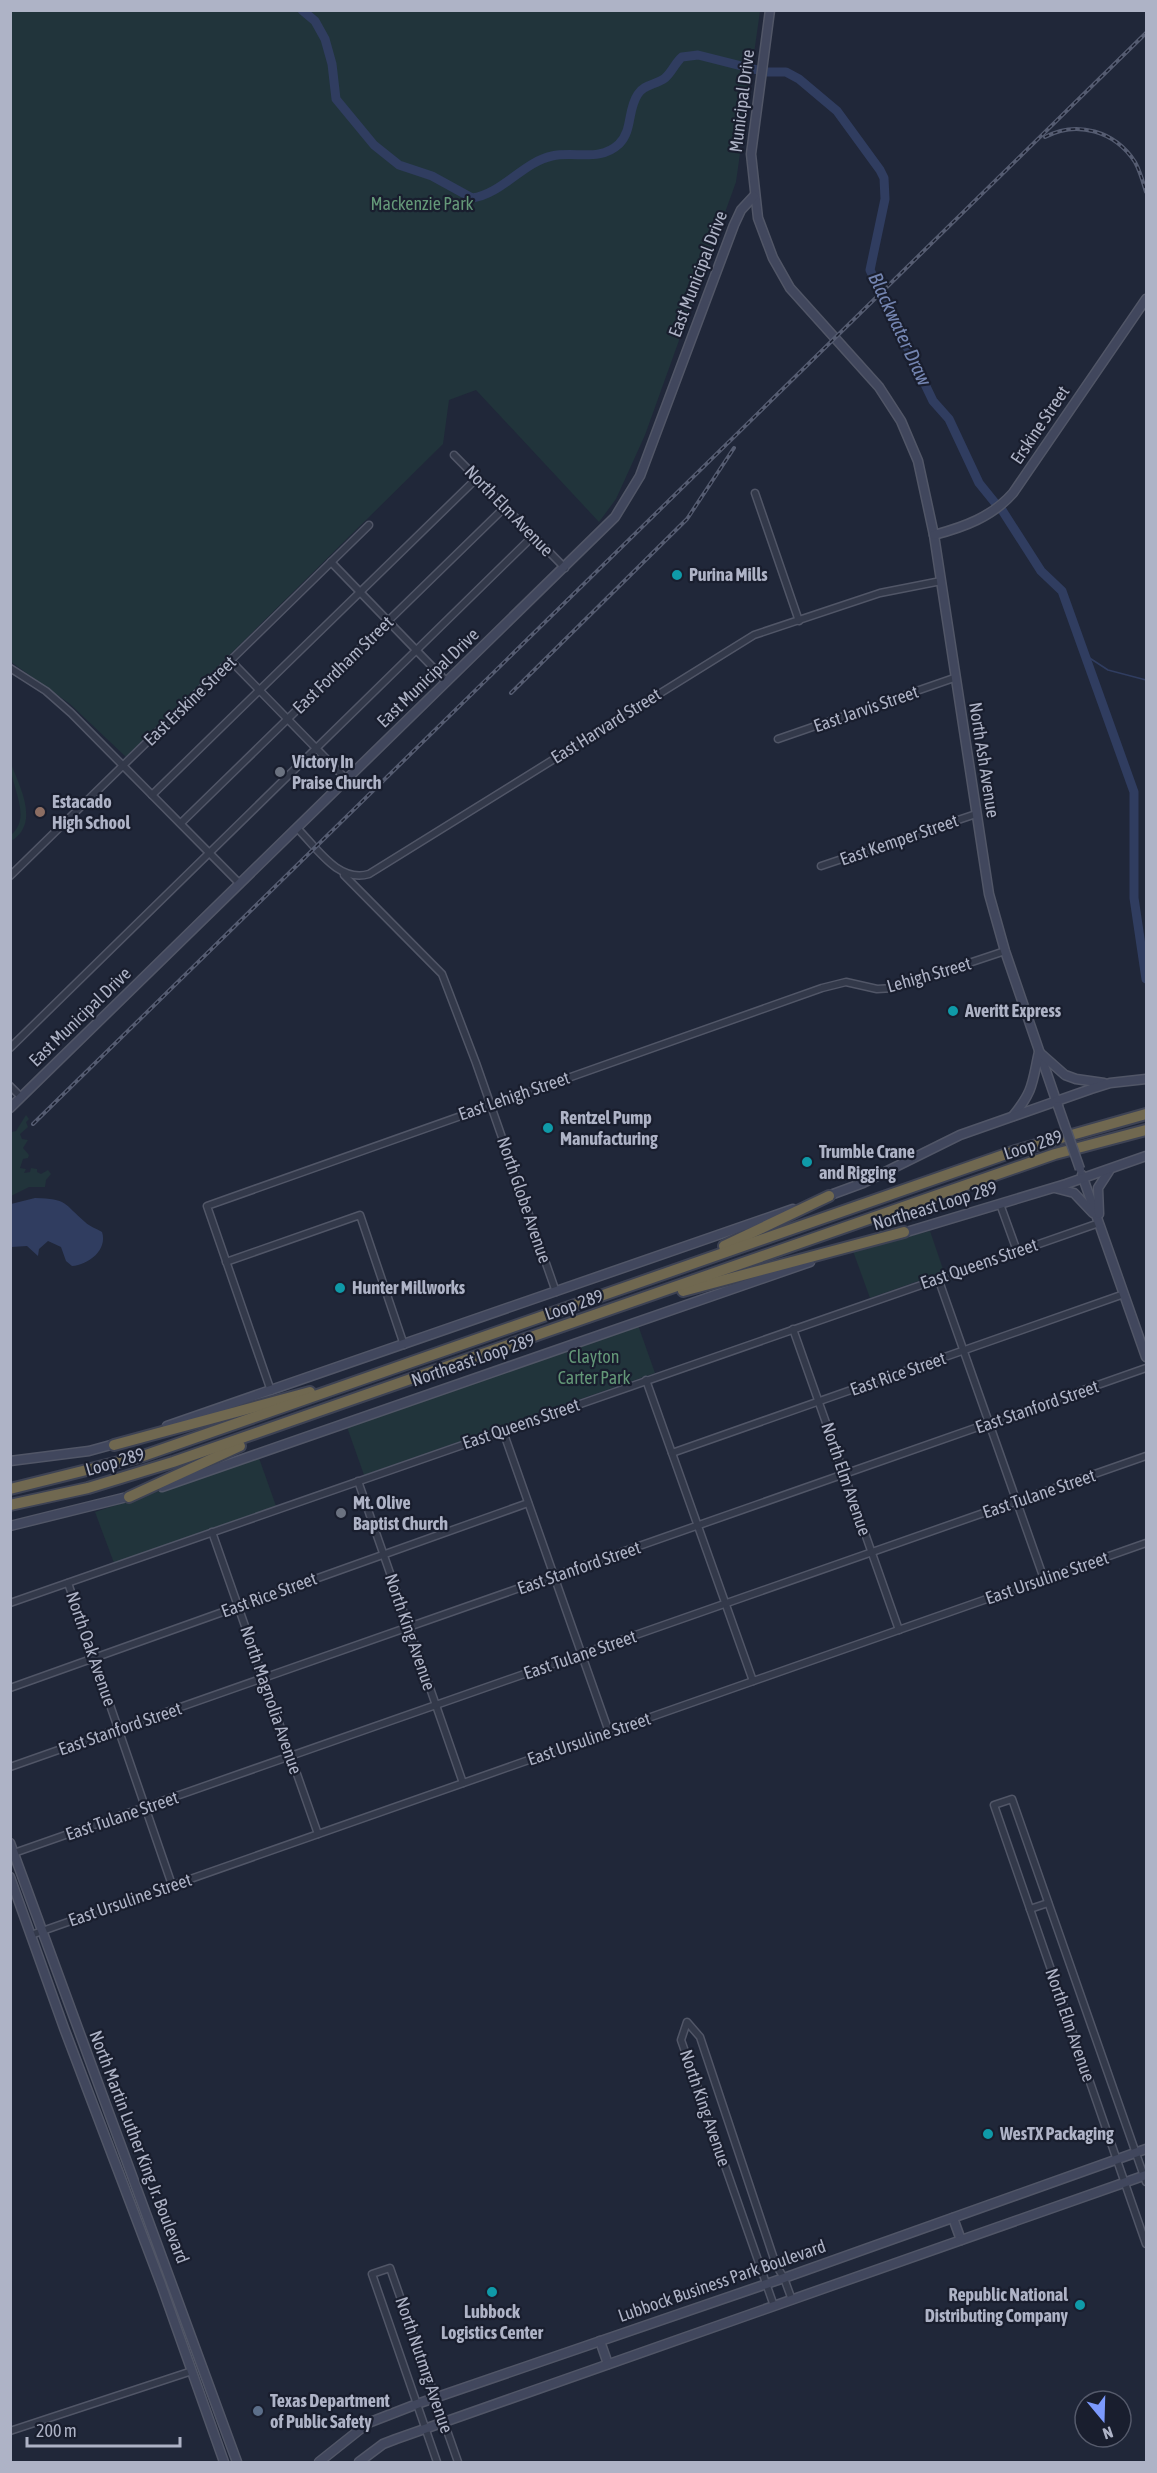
<svg xmlns="http://www.w3.org/2000/svg" width="1157" height="2473" viewBox="0 0 1157 2473" font-family="'Asap Condensed',sans-serif">
<style>
.green{fill:#21343b}
.water{fill:#303d60}
.lines{fill:none;stroke-linecap:round;stroke-linejoin:round}
.stream{stroke:#303d60;stroke-width:1.5}
.river{stroke:#303d60;stroke-width:9}
.street-casing{stroke:#515667;stroke-width:9}
.secondary-casing{stroke:#515667;stroke-width:11}
.highway-casing{stroke:#3e4354;stroke-width:14}
.street{stroke:#33394a;stroke-width:6}
.secondary{stroke:#41475d;stroke-width:8}
.highway{stroke:#706850;stroke-width:10}
.rail-casing{stroke:#555c71;stroke-width:4}
.rail{stroke:#191e2e;stroke-width:1.5;stroke-dasharray:4.5;stroke-linecap:butt}
.secondary-bridge-casing{stroke:#515667;stroke-width:11;stroke-linecap:butt}
.secondary-bridge{stroke:#41475d;stroke-width:8}
.culture-dot{fill:#0f9aa8;stroke:#191e2e;stroke-width:2}
.worship-dot{fill:#6b7280;stroke:#191e2e;stroke-width:2}
.education-dot{fill:#8d6e63;stroke:#191e2e;stroke-width:2}
.service-dot{fill:#5c6f8a;stroke:#191e2e;stroke-width:2}
.labels{text-anchor:middle;stroke-width:4.5;stroke-linejoin:round;paint-order:stroke}
.street-label{font-size:18px;fill:#aeb3c6;stroke:#191e2e}
.park-label{font-size:18px;fill:#649878;stroke:#191e2e}
.poi-label{font-size:18px;font-weight:bold;fill:#aeb3c6;stroke:#191e2e;text-anchor:start}
.water-label{font-size:20px;font-style:italic;fill:#7485b1;stroke:#191e2e}
</style>
<rect width="100%" height="100%" fill="#202739"/>
<g class="green">
<polygon points="10,11 760,11 736,182 645,435 616,499 599,522 476,390 449,400 443,444 126,757 70,704 11,662"/>
<path d="M10 761C19 786 41 823 11 841V835C33 817 10 786 10 761Z"/>
<polygon points="26,1115 29,1119 26,1122 28,1127 20,1134 22,1139 28,1140 23,1148 29,1155 28,1158 23,1159 20,1168 26,1169 24,1173 30,1172 31,1168 37,1169 37,1172 41,1174 48,1170 51,1174 46,1180 45,1187 29,1187 11,1196 11,1132 16,1131"/>
<polygon points="930,1231 944,1272 870,1298 853,1251"/>
<polygon points="638,1325 655,1373 364,1475 347,1427"/>
<polygon points="259,1458 276,1506 114,1563 95,1512"/>
</g>
<path class="water" d="M35 1198C68 1199 63 1203 85 1222 90 1227 96 1228 102 1232 108 1250 88 1265 72 1266L66 1261 61 1247 48 1241 39 1249 38 1256 27 1246 11 1247V1204Z"/>
<g class="lines">
<polyline class="stream" points="1085,655 1108,670 1146,680"/>
<g class="river">
<path d="M302 10 315 21 325 39 332 64 336 99 374 145 399 165 432 176 472 198C502 194 523 162 552 156 575 151 600 162 619 144 633 130 627 110 638 94 644 84 656 85 665 78 672 72 675 63 682 57L698 55 765 72H786L799 79 837 111 880 170 884 178 885 199 870 270 933 401 949 419 979 483 996 504"/>
<polyline points="1002,510 1041,571 1062,591 1134,792 1134,898 1146,979"/>
</g>
<g class="street-casing">
<g id="street">
<polyline points="454,455 565,568"/>
<polyline points="755,493 799,621"/>
<polyline points="331,562 447,682"/>
<polyline points="231,661 347,780"/>
<polyline points="10,668 46,691 71,713 240,884"/>
<polyline points="778,739 954,678"/>
<polyline points="152,795 477,478"/>
<polyline points="181,823 505,507"/>
<path d="M297 828C317 848 338 883 369 874L754 635 880 593 941 581"/>
<polyline points="821,866 976,814"/>
<polyline points="344,875 442,974 476,1063 556,1292"/>
<polyline points="10,876 369,525"/>
<polyline points="10,1048 533,536"/>
<polyline points="10,1086 21,1097"/>
<polyline points="1000,1204 1017,1251"/>
<polyline points="226,1262 360,1215 404,1345"/>
<polyline points="938,1278 1044,1579"/>
<polyline points="793,1329 899,1630"/>
<polyline points="646,1380 753,1681"/>
<polyline points="271,1391 207,1206 822,988 846,982 877,989 894,988 1005,951"/>
<polyline points="503,1431 609,1732"/>
<polyline points="672,1453 1124,1294"/>
<polyline points="358,1481 463,1783"/>
<polyline points="212,1532 318,1834"/>
<polyline points="68,1583 172,1885"/>
<polyline points="10,1603 1099,1223"/>
<polyline points="10,1688 528,1503"/>
<polyline points="10,1767 1146,1368"/>
<polyline points="14,1853 1146,1456"/>
<polyline points="1030,1909 1048,1903"/>
<polyline points="31,1935 1146,1543"/>
<polyline points="1146,2182 1012,1799 994,1805 1146,2244"/>
<polyline points="774,2306 681,2040 687,2022 700,2037 776,2265 784,2278 792,2300"/>
<polyline points="10,2431 192,2371"/>
<polyline points="437,2462 372,2274 390,2268 458,2462"/>
</g>
</g>
<g class="secondary-casing">
<g id="secondary">
<polyline points="770,10 751,154 758,218 773,258 790,288 879,387 901,421 918,461 934,535 989,894 1005,951 1058,1106"/>
<path d="M934 535C964 527 992 517 1013 493L1146 299"/>
<polyline points="10,1108 615,517 640,476 734,225 741,210 754,196"/>
<path d="M1013 1116C1034 1090 1032 1083 1039 1052L1065 1075 1076 1079 1104 1083"/>
<polyline points="1082,1175 1146,1357"/>
<polyline points="1055,1188 1074,1193 1093,1213"/>
<polyline points="825,1197 863,1183 960,1135 1091,1089 1110,1083 1146,1079"/>
<polyline points="1099,1214 1098,1188 1109,1171"/>
<polyline points="900,1234 1066,1184 1146,1156"/>
<polyline points="167,1426 793,1209"/>
<polyline points="10,1461 89,1451 118,1443"/>
<polyline points="162,1487 810,1262"/>
<polyline points="10,1526 135,1495"/>
<polyline points="10,1843 237,2462"/>
<polyline points="10,1877 64,2028 161,2284 224,2462"/>
<polyline points="953,2218 961,2240"/>
<polyline points="600,2341 608,2364"/>
<polyline points="319,2462 368,2423 417,2404 784,2278 1146,2149"/>
<polyline points="359,2462 383,2444 396,2439 1146,2175"/>
</g>
</g>
<g class="highway-casing">
<g id="highway">
<polyline points="724,1246 829,1196"/>
<polyline points="683,1291 904,1232"/>
<polyline points="114,1445 310,1392"/>
<polyline points="10,1489 143,1456 1015,1151 1146,1114"/>
<polyline points="129,1497 240,1446"/>
<polyline points="10,1505 88,1488 173,1462 1055,1154 1146,1130"/>
</g>
</g>
<use href="#street" class="street"/>
<use href="#secondary" class="secondary"/>
<use href="#highway" class="highway"/>
<g class="rail-casing">
<g id="rail">
<path d="M1045 137C1077 120 1115 131 1135 162 1140 171 1143 182 1146 192"/>
<polyline points="511,693 687,519 734,448"/>
<polyline points="33,1124 1146,33"/>
</g>
</g>
<use href="#rail" class="rail"/>
<g class="secondary-bridge-casing">
<polyline id="secondary-bridge" points="1058,1106 1080,1169"/>
</g>
<use href="#secondary-bridge" class="secondary-bridge"/>
</g>
<g class="culture-dot">
<circle cx="677" cy="575" r="6"/>
<circle cx="953" cy="1011" r="6"/>
<circle cx="548" cy="1128" r="6"/>
<circle cx="807" cy="1162" r="6"/>
<circle cx="340" cy="1288" r="6"/>
<circle cx="988" cy="2134" r="6"/>
<circle cx="492" cy="2292" r="6"/>
<circle cx="1080" cy="2305" r="6"/>
</g>
<g class="worship-dot">
<circle cx="280" cy="772" r="6"/>
<circle cx="341" cy="1513" r="6"/>
</g>
<circle class="education-dot" cx="40" cy="812" r="6"/>
<circle class="service-dot" cx="258" cy="2411" r="6"/>
<g class="labels">
<g class="street-label">
<text transform="translate(742 101) rotate(-83)" y="6">Municipal Drive</text>
<text transform="translate(698 274) rotate(-69)" y="6">East Municipal Drive</text>
<text transform="translate(1040 425) rotate(-56)" y="6">Erskine Street</text>
<text transform="translate(509 511) rotate(46)" y="6">North Elm Avenue</text>
<text transform="translate(343 665) rotate(-44)" y="6">East Fordham Street</text>
<text transform="translate(428 678) rotate(-44)" y="6">East Municipal Drive</text>
<text transform="translate(190 701) rotate(-44)" y="6">East Erskine Street</text>
<text transform="translate(866 709) rotate(-19)" y="6">East Jarvis Street</text>
<text transform="translate(606 726) rotate(-32)" y="6">East Harvard Street</text>
<text transform="translate(984 760) rotate(81)" y="6">North Ash Avenue</text>
<text transform="translate(899 840) rotate(-19)" y="6">East Kemper Street</text>
<text transform="translate(929 975) rotate(-16)" y="6">Lehigh Street</text>
<text transform="translate(80 1017) rotate(-44)" y="6">East Municipal Drive</text>
<text transform="translate(514 1096) rotate(-19)" y="6">East Lehigh Street</text>
<text transform="translate(1033 1145) rotate(-18)" y="6">Loop 289</text>
<text transform="translate(524 1200) rotate(71)" y="6">North Globe Avenue</text>
<text transform="translate(935 1206) rotate(-17)" y="6">Northeast Loop 289</text>
<text transform="translate(979 1264) rotate(-19)" y="6">East Queens Street</text>
<text transform="translate(574 1305) rotate(-19)" y="6">Loop 289</text>
<text transform="translate(473 1360) rotate(-19)" y="6">Northeast Loop 289</text>
<text transform="translate(898 1374) rotate(-19)" y="6">East Rice Street</text>
<text transform="translate(1037 1407) rotate(-19)" y="6">East Stanford Street</text>
<text transform="translate(521 1424) rotate(-19)" y="6">East Queens Street</text>
<text transform="translate(115 1462) rotate(-16)" y="6">Loop 289</text>
<text transform="translate(846 1479) rotate(71)" y="6">North Elm Avenue</text>
<text transform="translate(1039 1494) rotate(-19)" y="6">East Tulane Street</text>
<text transform="translate(579 1568) rotate(-19)" y="6">East Stanford Street</text>
<text transform="translate(1047 1578) rotate(-19)" y="6">East Ursuline Street</text>
<text transform="translate(269 1595) rotate(-20)" y="6">East Rice Street</text>
<text transform="translate(410 1632) rotate(71)" y="6">North King Avenue</text>
<text transform="translate(91 1649) rotate(71)" y="6">North Oak Avenue</text>
<text transform="translate(580 1655) rotate(-19)" y="6">East Tulane Street</text>
<text transform="translate(271 1700) rotate(71)" y="6">North Magnolia Avenue</text>
<text transform="translate(120 1729) rotate(-19)" y="6">East Stanford Street</text>
<text transform="translate(589 1739) rotate(-19)" y="6">East Ursuline Street</text>
<text transform="translate(122 1816) rotate(-19)" y="6">East Tulane Street</text>
<text transform="translate(130 1900) rotate(-19)" y="6">East Ursuline Street</text>
<text transform="translate(1070 2025) rotate(71)" y="6">North Elm Avenue</text>
<text transform="translate(705 2108) rotate(71)" y="6">North King Avenue</text>
<text transform="translate(139 2147) rotate(69)" y="6">North Martin Luther King Jr. Boulevard</text>
<text transform="translate(722 2281) rotate(-19)" y="6">Lubbock Business Park Boulevard</text>
<text transform="translate(424 2365) rotate(71)" y="6">North Nutmrg Avenue</text>
</g>
<g class="park-label">
<text x="422" y="210">Mackenzie Park</text>
<text x="594" y="1363">Clayton<tspan x="594" dy="21">Carter Park</tspan></text>
</g>
<g class="poi-label">
<text x="689" y="581">Purina Mills</text>
<text x="292" y="768">Victory In<tspan x="292" dy="21">Praise Church</tspan></text>
<text x="52" y="808">Estacado<tspan x="52" dy="21">High School</tspan></text>
<text x="965" y="1017">Averitt Express</text>
<text x="560" y="1124">Rentzel Pump<tspan x="560" dy="21">Manufacturing</tspan></text>
<text x="819" y="1158">Trumble Crane<tspan x="819" dy="21">and Rigging</tspan></text>
<text x="352" y="1294">Hunter Millworks</text>
<text x="353" y="1509">Mt. Olive<tspan x="353" dy="21">Baptist Church</tspan></text>
<text x="1000" y="2140">WesTX Packaging</text>
<text x="1068" y="2301" text-anchor="end">Republic National<tspan x="1068" dy="21">Distributing Company</tspan></text>
<text x="492" y="2318" text-anchor="middle">Lubbock<tspan x="492" dy="21">Logistics Center</tspan></text>
<text x="270" y="2407">Texas Department<tspan x="270" dy="21">of Public Safety</tspan></text>
</g>
<g class="water-label">
<text transform="translate(900 329) rotate(65)" y="7">Blackwater Draw</text>
</g>
</g>
<rect width="1157" height="2473" fill="none" stroke="#aeb3c6" stroke-width="24"/>
<g transform="translate(1103 2419) rotate(161)"><circle r="28" fill="#191e2e" stroke="#555a6b" stroke-width="1.5"/>
<path d="M0-4.5L10 22L0 15L-10 22Z" fill="#7c9afd"/>
<text y="-9" font-size="16" font-weight="bold" text-anchor="middle" fill="#aeb3c6">N</text>
</g>
<path d="M27 2437v9h153v-9" fill="none" stroke="#aeb3c6" stroke-width="3"/>
<text x="36" y="2437" font-size="18" fill="#aeb3c6" stroke="#191e2e" stroke-width="4.5" paint-order="stroke">200 m</text>
</svg>
